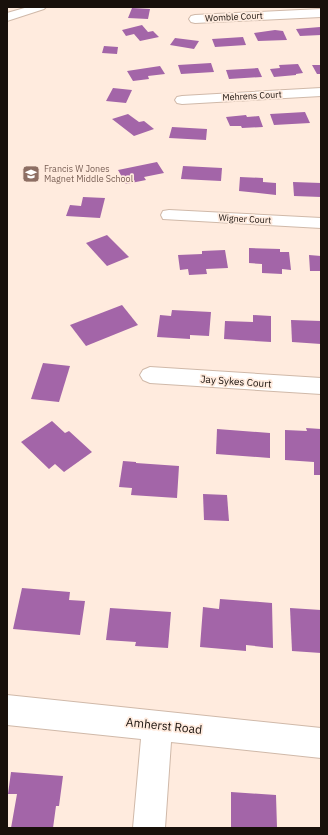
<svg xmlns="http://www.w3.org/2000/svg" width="328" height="835" viewBox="0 0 328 835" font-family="'IBM Plex Sans',sans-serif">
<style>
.building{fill:#a365a8}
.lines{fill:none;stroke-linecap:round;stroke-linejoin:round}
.minor-casing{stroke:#d0b9a9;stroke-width:2}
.minor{fill:#fff;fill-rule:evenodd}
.labels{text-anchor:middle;stroke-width:3.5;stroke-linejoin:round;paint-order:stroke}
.far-street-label{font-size:9px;fill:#18100b;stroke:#ffebde}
.far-education-label{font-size:9px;fill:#785e54;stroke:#ffebde;text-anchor:start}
.street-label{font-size:10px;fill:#18100b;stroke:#ffebde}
.near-street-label{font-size:12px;fill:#18100b;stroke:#ffebde}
</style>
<rect width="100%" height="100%" fill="#ffebde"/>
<g class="building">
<polygon points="132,8 150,9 148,19 128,18"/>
<polygon points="142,25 148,32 153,31 159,37 140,41 134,34 126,36 122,30"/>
<polygon points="320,27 321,35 300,36 296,29"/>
<polygon points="275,30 283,31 287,40 258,41 254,33"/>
<polygon points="243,37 246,45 215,47 212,39"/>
<polygon points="175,38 199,41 194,49 170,45"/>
<polygon points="104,46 118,47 117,54 102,53"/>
<polygon points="211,63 214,72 181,74 178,65"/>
<polygon points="298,64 303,73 296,74 296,75 274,77 270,69 280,68 279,65"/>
<polygon points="312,65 321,65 321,74 317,74"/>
<polygon points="160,66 165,74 148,76 149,79 133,81 127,71"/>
<polygon points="258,68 262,77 229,79 226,70"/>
<polygon points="113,88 132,90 126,103 106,101"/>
<polygon points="305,112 310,123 274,125 270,114"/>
<polygon points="128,114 139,122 144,121 154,129 134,136 112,119"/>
<polygon points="246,115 247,117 259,116 263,127 242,128 241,126 230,126 226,117"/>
<polygon points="172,127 207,129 206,140 169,138"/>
<polygon points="157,162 164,173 144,177 146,180 126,184 118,170"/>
<polygon points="183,166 222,168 221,181 181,179"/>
<polygon points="240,177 263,178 263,182 276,183 276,195 239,191"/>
<polygon points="293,182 321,183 321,197 294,196"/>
<polygon points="83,197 105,198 100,218 66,216 70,205 81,206"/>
<polygon points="107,235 129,257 107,266 86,243"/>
<polygon points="249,248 280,249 280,252 289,252 291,270 282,269 282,274 262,273 262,264 249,263"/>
<polygon points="225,250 228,268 206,269 207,274 189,275 188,269 180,270 178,255 202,254 202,251"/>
<polygon points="309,255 321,256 321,271 310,271"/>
<polygon points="122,305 138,325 86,346 70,325"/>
<polygon points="172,310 211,312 209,336 190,335 190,339 157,337 160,315 171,316"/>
<polygon points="253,315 271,316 271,342 224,339 225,321 253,322"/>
<polygon points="291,320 321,321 321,344 292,342"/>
<polygon points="43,363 70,366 59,402 31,399"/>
<polygon points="52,421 65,433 69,431 92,452 64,472 55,464 49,469 21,442"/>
<polygon points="306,428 321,429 321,475 314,475 314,462 285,460 285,430 307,431"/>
<polygon points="217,429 270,433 270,458 216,454"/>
<polygon points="123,461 136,462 136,463 179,466 177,498 131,495 132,488 119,487"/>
<polygon points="203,494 227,495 229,521 204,520"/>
<polygon points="22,588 70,592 69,600 85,601 80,635 13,629"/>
<polygon points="220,599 272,603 273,648 246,645 246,651 200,647 203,607 219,609"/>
<polygon points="110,608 171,612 168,648 135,646 136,642 106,640"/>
<polygon points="290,608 321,610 321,653 292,651"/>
<polygon points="11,772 63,776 59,806 56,806 53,828 11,828 17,794 8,794"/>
<polygon points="231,792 276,795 277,828 231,828"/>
</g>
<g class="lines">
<g class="minor-casing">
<g id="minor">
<polygon points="28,7 46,7 44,9 7,21 7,13"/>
<polygon points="321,9 321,17 195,23 191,22 189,19 191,16 195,15"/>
<polygon points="321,88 321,96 182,104 177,103 175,100 177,97 182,96"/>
<polygon points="169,210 321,218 321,228 163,219 161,215 163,211"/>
<polygon points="150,367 321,378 321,394 150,383 143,380 140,375 143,370"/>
<polygon points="7,695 321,728 321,758 171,742 165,828 133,828 141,739 7,725"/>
</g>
</g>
<use href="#minor" class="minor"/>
</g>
<defs>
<g id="school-square" transform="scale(0.9)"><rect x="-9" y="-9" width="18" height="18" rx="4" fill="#8d6e63" stroke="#ffebde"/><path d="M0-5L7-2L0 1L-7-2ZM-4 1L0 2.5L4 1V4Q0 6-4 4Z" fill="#fff"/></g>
</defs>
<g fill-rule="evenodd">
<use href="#school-square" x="31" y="174"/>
</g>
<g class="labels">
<g class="far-street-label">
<text transform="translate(234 17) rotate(-3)" y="3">Womble Court</text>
<text transform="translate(252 96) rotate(-3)" y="3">Mehrens Court</text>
<text transform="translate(245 219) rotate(3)" y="3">Wigner Court</text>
</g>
<g class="far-education-label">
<text x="44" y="172">Francis W Jones<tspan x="44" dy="10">Magnet Middle School</tspan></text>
</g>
<g class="street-label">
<text transform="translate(236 381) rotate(4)" y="4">Jay Sykes Court</text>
</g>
<g class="near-street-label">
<text transform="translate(164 726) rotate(6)" y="4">Amherst Road</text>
</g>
</g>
<rect width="328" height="835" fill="none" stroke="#18100b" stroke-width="16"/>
</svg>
